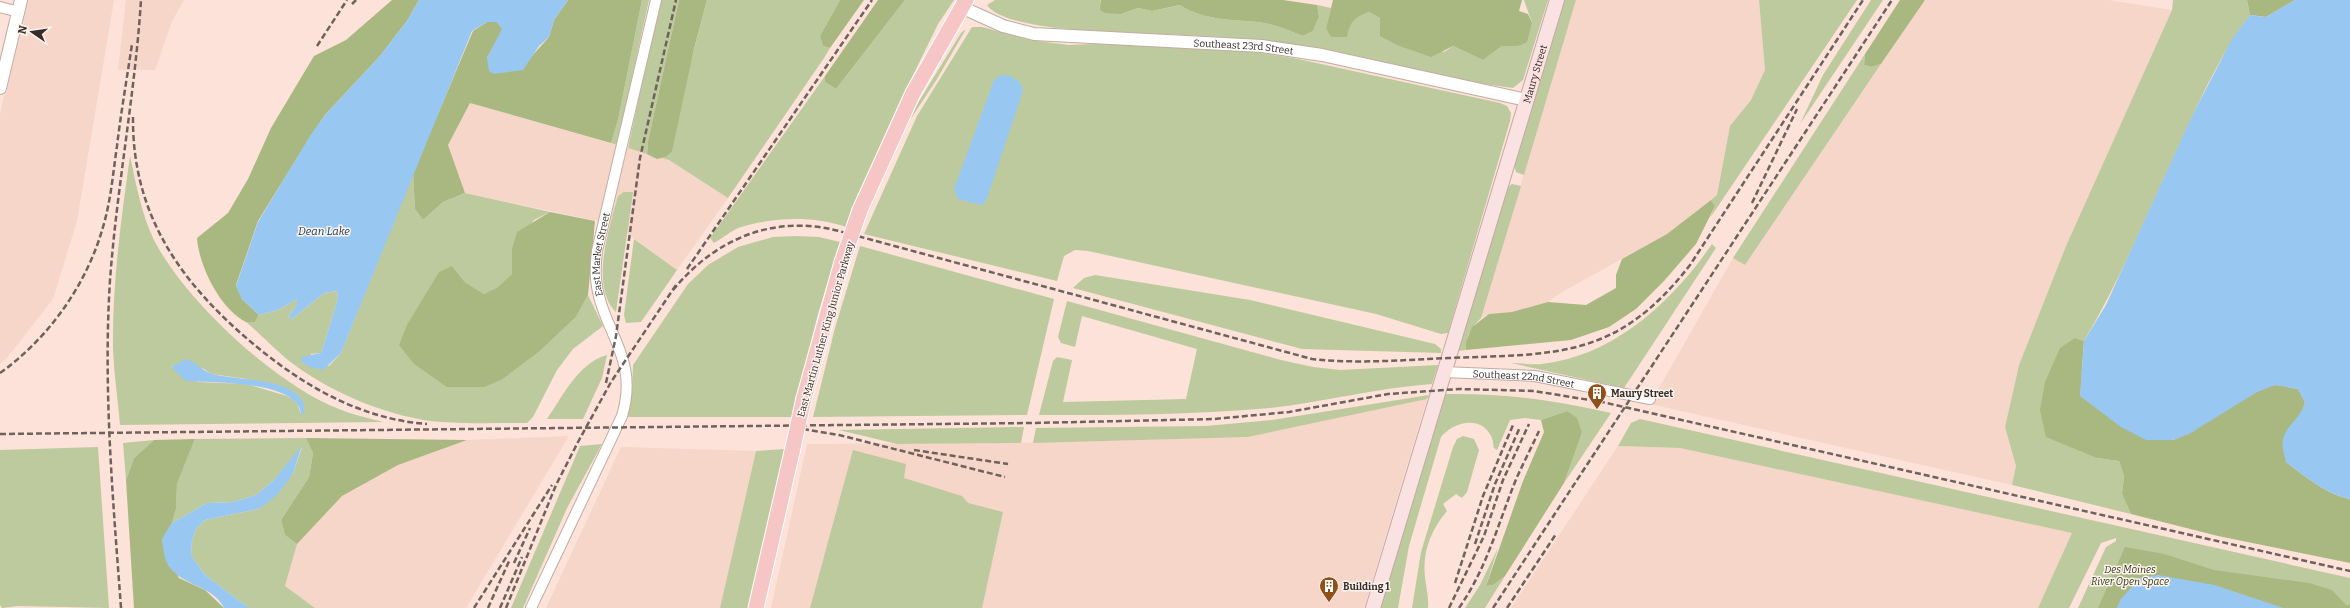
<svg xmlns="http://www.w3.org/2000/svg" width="2350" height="608" viewBox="0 0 2350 608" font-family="Bitter,serif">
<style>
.built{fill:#f6d6c8}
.green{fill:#bdca9d;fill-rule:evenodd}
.forest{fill:#a9b881}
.water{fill:#98c8f1}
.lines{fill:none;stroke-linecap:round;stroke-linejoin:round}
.minor-casing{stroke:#c3aaa0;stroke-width:12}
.tertiary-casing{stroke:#c3aaa0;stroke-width:14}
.secondary-casing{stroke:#c3aaa0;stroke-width:16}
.primary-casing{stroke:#fff;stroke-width:17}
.minor{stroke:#fff;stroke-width:10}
.tertiary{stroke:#fff;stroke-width:12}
.secondary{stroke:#fae2e2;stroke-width:14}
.primary{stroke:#f6c5c6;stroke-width:15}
.rail{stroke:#6f615b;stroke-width:2.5;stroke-dasharray:6 3;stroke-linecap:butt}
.primary-bridge-casing{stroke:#fff;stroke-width:17;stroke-linecap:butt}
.primary-bridge{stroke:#f6c5c6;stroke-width:15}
.labels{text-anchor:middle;stroke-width:3;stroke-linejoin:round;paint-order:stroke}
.street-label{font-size:10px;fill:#362c28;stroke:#fef3ef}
.poi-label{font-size:10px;font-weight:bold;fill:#362c28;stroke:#fef3ef;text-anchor:start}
.park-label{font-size:10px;font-style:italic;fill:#313b11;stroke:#fef3ef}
.water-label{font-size:11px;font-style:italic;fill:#0f344f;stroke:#fef3ef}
</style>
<rect width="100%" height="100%" fill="#fce2d8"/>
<g class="built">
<polygon points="26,0 114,0 77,221 53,299 6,359 0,363 0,114"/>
<polygon points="126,0 184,0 172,21 155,70 118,70"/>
<polygon points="1576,0 1759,0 1765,70 1751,100 1730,126 1717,195 1667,234 1562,292 1548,302 1512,312 1489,314 1481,318"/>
<polygon points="1925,0 2108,0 2172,10 2066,246 2019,365 2005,427 2016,466 2012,485 1650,404 1733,258 1745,265"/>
<polygon points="470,103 669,160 728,198 677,270 616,225 465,193 448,145"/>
<polygon points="1427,399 1364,608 771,608 807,444 1013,443 1248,437"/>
<polygon points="569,436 466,608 315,608 285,586 297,544 342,496 398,465 467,440"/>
<polygon points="1618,446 1680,448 2073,533 2038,608 1511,608"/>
<polygon points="621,447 756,451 720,608 546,608"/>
</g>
<g class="green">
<polygon points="642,0 649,0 617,145 611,143 618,120"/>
<polygon points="660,0 679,0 648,141 647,154 628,148"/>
<polygon points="707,0 840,0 820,36 823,46 830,48 824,58 728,198 669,160 662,158 666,157"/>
<path d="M905 0H954L938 24 898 106 846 227C814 216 774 217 741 227 732 230 723 238 714 243L710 238 825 76V82L836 89Z"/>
<path d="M995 0H1101L1100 2 1121 14 1138 8 1152 11 1181 5C1206 21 1229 19 1258 22 1274 24 1288 30 1303 36L1313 31 1319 17 1317 5 1331 8 1326 28 1350 22 1358 16 1369 12 1444 52 1453 46 1483 60 1502 46H1518L1532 23 1524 0H1548L1523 80 1513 88C1447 80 1380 59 1314 47 1256 37 1197 36 1139 33 1107 32 1004 30 987 5Z"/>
<polygon points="1562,0 1576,0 1524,175 1516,172 1513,162"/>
<polygon points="1759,0 1857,0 1710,218 1715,206 1711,200 1717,195 1730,126 1751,100 1765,70"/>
<polygon points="1871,0 1883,0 1800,124 1823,75"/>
<path d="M2173 0H2247L2250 15C2221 53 2201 97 2182 139 2150 207 2122 277 2084 341L2075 338 2097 458 2119 461 2124 476 2122 494 2131 514 2012 485 2016 466 2005 427 2019 365 2066 246 2172 10Z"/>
<polygon points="972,27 982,27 1030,40 1069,45 1096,44 1245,50 1298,59 1500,103 1507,106 1511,113 1510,121 1448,333 1441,334 1376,314 1088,251 1075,250 1064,256 1057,281 864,234 917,116"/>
<polygon points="966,29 937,79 910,120 873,199 908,119 961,33"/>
<polygon points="1865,54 1864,65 1871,67 1881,64 1745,265 1733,258"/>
<path d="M130 156C136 184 141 212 153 238 183 299 276 385 339 409 353 415 369 418 383 422L120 425C118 400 114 375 113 350 112 285 121 220 130 156ZM179 363 204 369 211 374 247 379 299 396 303 413 301 414 296 401 287 396 246 384 198 382 171 367Z"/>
<path d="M413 173 415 209 423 220 443 202 465 193 550 212 534 220 512 249V274L497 289 484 294 465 282 452 266 503 379 540 351 576 317 588 295 603 326 573 349 557 370 533 417 527 423C499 423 470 424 442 422 394 419 334 394 296 366 278 353 263 336 246 322H255L259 315 278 310 297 299V305L288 317 292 319 324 293 338 291 337 302 321 353 310 354 329 366 341 353Z"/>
<path d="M1512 184 1521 186 1481 318C1471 328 1465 336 1466 350L1457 351 1505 189Z"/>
<path d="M624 192H633L616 312C589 286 610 226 618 196Z"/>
<polygon points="796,236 819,237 840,242 818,314 792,417 628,417 632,393 633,365 688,284 708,265 738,247 773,237"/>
<polygon points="634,239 677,270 641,322 626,323 624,315"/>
<path d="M1712 244 1716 248 1624 388 1511 363C1521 363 1532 365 1542 364 1614 356 1673 301 1712 244Z"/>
<polygon points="860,246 1054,299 1027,415 813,417 835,328"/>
<polygon points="1095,275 1250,300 1435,344 1441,349 1441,353 1302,349 1073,288 1084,278"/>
<path d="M1067 301 1281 360 1313 367 1340 370 1438 365 1432 384C1377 388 1324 402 1270 408 1193 415 1116 415 1039 415L1053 361 1057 357 1072 360 1063 402 1186 399 1197 349 1082 316 1075 347 1061 343 1058 337Z"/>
<path d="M607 355 602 378 583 419H547C563 396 578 363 607 355Z"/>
<path d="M1444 394C1504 393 1553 400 1611 413L1564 483 1582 433 1567 411 1541 420 1525 418 1510 420 1497 450 1494 448C1493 445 1493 439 1491 436 1481 415 1453 422 1441 437L1409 546 1398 608H1379Z"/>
<polygon points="1429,395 1427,399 1248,437 1033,443 1036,428 1206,426 1272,420"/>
<polygon points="1640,419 2350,578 2350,608 2078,608 2106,547 2116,541 2116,538 2101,543 2069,608 2038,608 2072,533 1680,448 1618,446 1631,423"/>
<polygon points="1024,427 1021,443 1013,443 897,444 839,430"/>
<path d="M1463 436 1474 439 1479 450 1467 492 1462 498 1456 494 1443 504 1447 511C1431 530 1422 552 1425 577 1426 588 1429 597 1428 608H1412L1421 552 1453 447 1457 439Z"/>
<polygon points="306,438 313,453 309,477 281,520 285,535 297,544 285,586 315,608 249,608 205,575 191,555 192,540 196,529 205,520 259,509 293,474 302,447 274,480 256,495 233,502 207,503 172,523 176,509 177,484 195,439"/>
<polygon points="154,440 134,458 126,480 123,443"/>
<polygon points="602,444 567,508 523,608 511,608 580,446"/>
<polygon points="98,447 109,608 18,606 2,608 0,605 0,450"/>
<polygon points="785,449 749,608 720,608 756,451"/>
<polygon points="853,450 906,464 904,478 962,496 968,503 1003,512 982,608 810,608"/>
<polygon points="1498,548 1486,586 1493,585 1505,576 1485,608 1465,608 1480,585"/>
</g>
<g class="forest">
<path d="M392 0H419L407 21 380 56 325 115 310 137 258 221 236 285 242 299 259 315 255 322H246C220 309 199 266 197 238L228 213 248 179 271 128 314 56 346 40Z"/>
<polygon points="568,0 642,0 618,120 611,143 470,103 448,145 465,193 443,202 423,220 415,209 413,173 473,31 487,22 497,22 503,29 487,58 532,56 549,37 554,20"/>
<polygon points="679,0 707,0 694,49 672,151 666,157 657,159 647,154 648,141"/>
<polygon points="840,0 864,0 830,48 823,46 820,36"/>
<polygon points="878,0 905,0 836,89 825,82 825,76"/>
<path d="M1101 0H1283L1317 5 1319 17 1313 31 1303 36C1288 30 1274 24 1258 22 1229 19 1206 21 1180 5L1152 11 1138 8 1121 14 1105 13 1100 10Z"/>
<path d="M1333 0H1522L1519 11 1528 14 1532 23 1527 42 1518 46H1502L1483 60 1453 46 1431 57 1397 45 1380 36V18L1369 12C1354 17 1350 22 1347 37H1331L1326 28Z"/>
<polygon points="1900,0 1925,0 1881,64 1871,67 1864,65 1865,54"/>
<polygon points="2247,0 2295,0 2266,17 2250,15"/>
<polygon points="1711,200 1715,206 1696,244 1664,281 1636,309 1609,327 1571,340 1466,350 1466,341 1472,327 1489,314 1512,312 1548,302 1586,305 1616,288 1616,275 1622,259 1667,234"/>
<polygon points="550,212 595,221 588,295 576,317 540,351 503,379 484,387 447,387 414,364 399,345 407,325 439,272 452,266 465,282 484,294 497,288 512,274 512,249 517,232"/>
<path d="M2075 338 2084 341 2080 396 2100 409 2173 440C2199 431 2256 386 2276 385 2283 385 2291 388 2298 389L2305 402 2302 413 2288 429 2286 462C2305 476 2327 495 2350 499V563L2218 536 2131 514 2122 494 2124 476 2119 461 2097 458 2046 437 2040 410 2045 382 2060 348Z"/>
<polygon points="1567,411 1577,418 1582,433 1564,483 1505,576 1493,585 1486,586 1523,481 1544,432 1541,420"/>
<polygon points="306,438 467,440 398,465 342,496 297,544 285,535 281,520 309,477 313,453"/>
<polygon points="195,439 177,484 176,509 172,523 162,540 179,578 205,590 224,608 134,608 126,480 134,458 154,440"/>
<polygon points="2125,547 2164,554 2214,570 2309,583 2332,590 2346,605 2350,605 2350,608 2283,608 2214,585 2121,599 2117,608 2098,608"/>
</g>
<g class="water">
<polygon points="419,0 568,0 554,20 549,37 539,46 523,70 494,74 489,71 487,58 502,29 497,22 487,22 472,31 341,353 323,370 310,367 302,362 301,357 321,353 337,302 338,291 324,293 292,319 288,317 297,305 297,299 278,310 259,315 242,299 236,286 258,222 310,136 325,115 380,56 407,21"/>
<path d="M2295 0H2350V499C2327 495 2305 476 2286 462 2285 456 2281 446 2283 440 2285 426 2301 419 2305 402L2298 389 2275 385 2257 392 2189 434 2173 440H2146L2121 427 2080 396 2084 341 2106 305 2192 116 2232 39 2250 15 2266 17Z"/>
<polygon points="1002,75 1010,76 1020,82 1023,91 986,201 981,205 958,199 954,189 994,80"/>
<path d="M186 359C196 362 202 371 212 374 234 380 292 378 303 402 305 405 304 410 304 414H301C297 380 212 383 186 381L171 367Z"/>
<path d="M302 445 293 474 277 495 259 509 205 520 196 529 192 540 191 555 205 575 249 608H224C213 584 177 586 166 561 164 555 163 546 162 539L172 523 207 503 233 502 256 495 274 480Z"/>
<polygon points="2158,575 2214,585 2283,608 2117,608 2121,599 2140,578"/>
</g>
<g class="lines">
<g class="minor-casing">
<g id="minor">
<polyline points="0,7 19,12"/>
<path id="s1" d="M1444 372 1535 376 1650 399"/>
<path id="s2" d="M531 608 622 416C640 356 601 331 596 279 595 270 596 260 597 251L656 0"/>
</g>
</g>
<g class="tertiary-casing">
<g id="tertiary">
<path id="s3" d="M961 7 1003 26 1034 34 1262 46 1322 55 1526 100"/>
<polyline points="0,88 21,0"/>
</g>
</g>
<g class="secondary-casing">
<g id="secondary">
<path id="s4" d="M1373 608 1557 0"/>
</g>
</g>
<g class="primary-casing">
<g id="primary">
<polyline points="860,210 913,93 966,0"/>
<polyline points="804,398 842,262"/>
<polyline points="756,608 792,452"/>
</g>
</g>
<use href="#minor" class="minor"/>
<use href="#tertiary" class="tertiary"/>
<use href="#secondary" class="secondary"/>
<use href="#primary" class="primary"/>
<g class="rail">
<polyline points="352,4 356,0"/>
<polyline points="317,46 347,0"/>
<path d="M133 117C132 217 183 286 257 347 307 388 362 419 427 424"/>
<polyline points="1752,203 1797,109"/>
<polyline points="687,269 872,0"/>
<path d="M673 290C715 239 773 214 839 231L1312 359C1358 364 1403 360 1448 358 1557 354 1617 359 1690 265L1863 0"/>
<path d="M0 373C49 338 87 284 103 227 111 200 113 173 117 146 121 112 127 78 132 44"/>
<polyline points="606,383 616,336 640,158 676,0"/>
<polyline points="803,429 839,435 1005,477"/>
<polyline points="0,434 1032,423 1214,419 1289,412 1388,394 1459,389 1534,391 1602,402 2350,571"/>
<polyline points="914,450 1008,464"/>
<polyline points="1475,544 1495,484 1520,427"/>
<polyline points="514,563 530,528"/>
<polyline points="1455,583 1483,496 1513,425"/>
<path d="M121 608C113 499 103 390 110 280 117 186 135 94 141 0"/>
<polyline points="474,608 552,485"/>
<polyline points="488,608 510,559"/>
<polyline points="500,608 522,557"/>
<polyline points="506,608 556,485 578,442 611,382 676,285"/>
<polyline points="1449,608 1484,536 1503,480 1529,424"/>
<path d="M1459 608C1488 566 1498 523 1517 477 1524 462 1532 446 1539 431"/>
<polyline points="1493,608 1892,0"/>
<polyline points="1507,608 1556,534"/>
</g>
<g class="primary-bridge-casing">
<g id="primary-bridge">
<polyline points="842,262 860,210"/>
<polyline points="792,452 804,398"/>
</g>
</g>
<use href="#primary-bridge" class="primary-bridge"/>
</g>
<defs>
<g id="building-pin" transform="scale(1)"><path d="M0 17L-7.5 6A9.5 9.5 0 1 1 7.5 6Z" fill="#90501a" stroke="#fef3ef"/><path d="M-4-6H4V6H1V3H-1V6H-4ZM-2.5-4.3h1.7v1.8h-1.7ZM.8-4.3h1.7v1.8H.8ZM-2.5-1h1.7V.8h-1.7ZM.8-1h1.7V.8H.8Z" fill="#fff"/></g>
</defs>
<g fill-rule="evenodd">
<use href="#building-pin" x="1597" y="393"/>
<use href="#building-pin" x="1329" y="586"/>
</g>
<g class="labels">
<g class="street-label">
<text dy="4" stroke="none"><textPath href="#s3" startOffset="288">Southeast 23rd Street</textPath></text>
<text dy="4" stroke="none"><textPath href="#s4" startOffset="558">Maury Street</textPath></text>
<text dy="4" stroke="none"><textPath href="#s2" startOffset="380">East Market Street</textPath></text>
<text transform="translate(825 329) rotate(-74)" y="4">East Martin Luther King Junior Parkway</text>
<text dy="4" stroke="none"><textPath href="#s1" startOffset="80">Southeast 22nd Street</textPath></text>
</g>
<g class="poi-label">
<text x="1611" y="397">Maury Street</text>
<text x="1343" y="590">Building 1</text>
</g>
<g class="park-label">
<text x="2130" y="573">Des Moines<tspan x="2130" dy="12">River Open Space</tspan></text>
</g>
<g class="water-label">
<text x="324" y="235">Dean Lake</text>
</g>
</g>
<g transform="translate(32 32) rotate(283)" stroke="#fef3ef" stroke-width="3" paint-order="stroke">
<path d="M0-3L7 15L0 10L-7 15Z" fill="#362c28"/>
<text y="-6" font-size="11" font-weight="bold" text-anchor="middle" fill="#362c28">N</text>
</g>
</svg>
